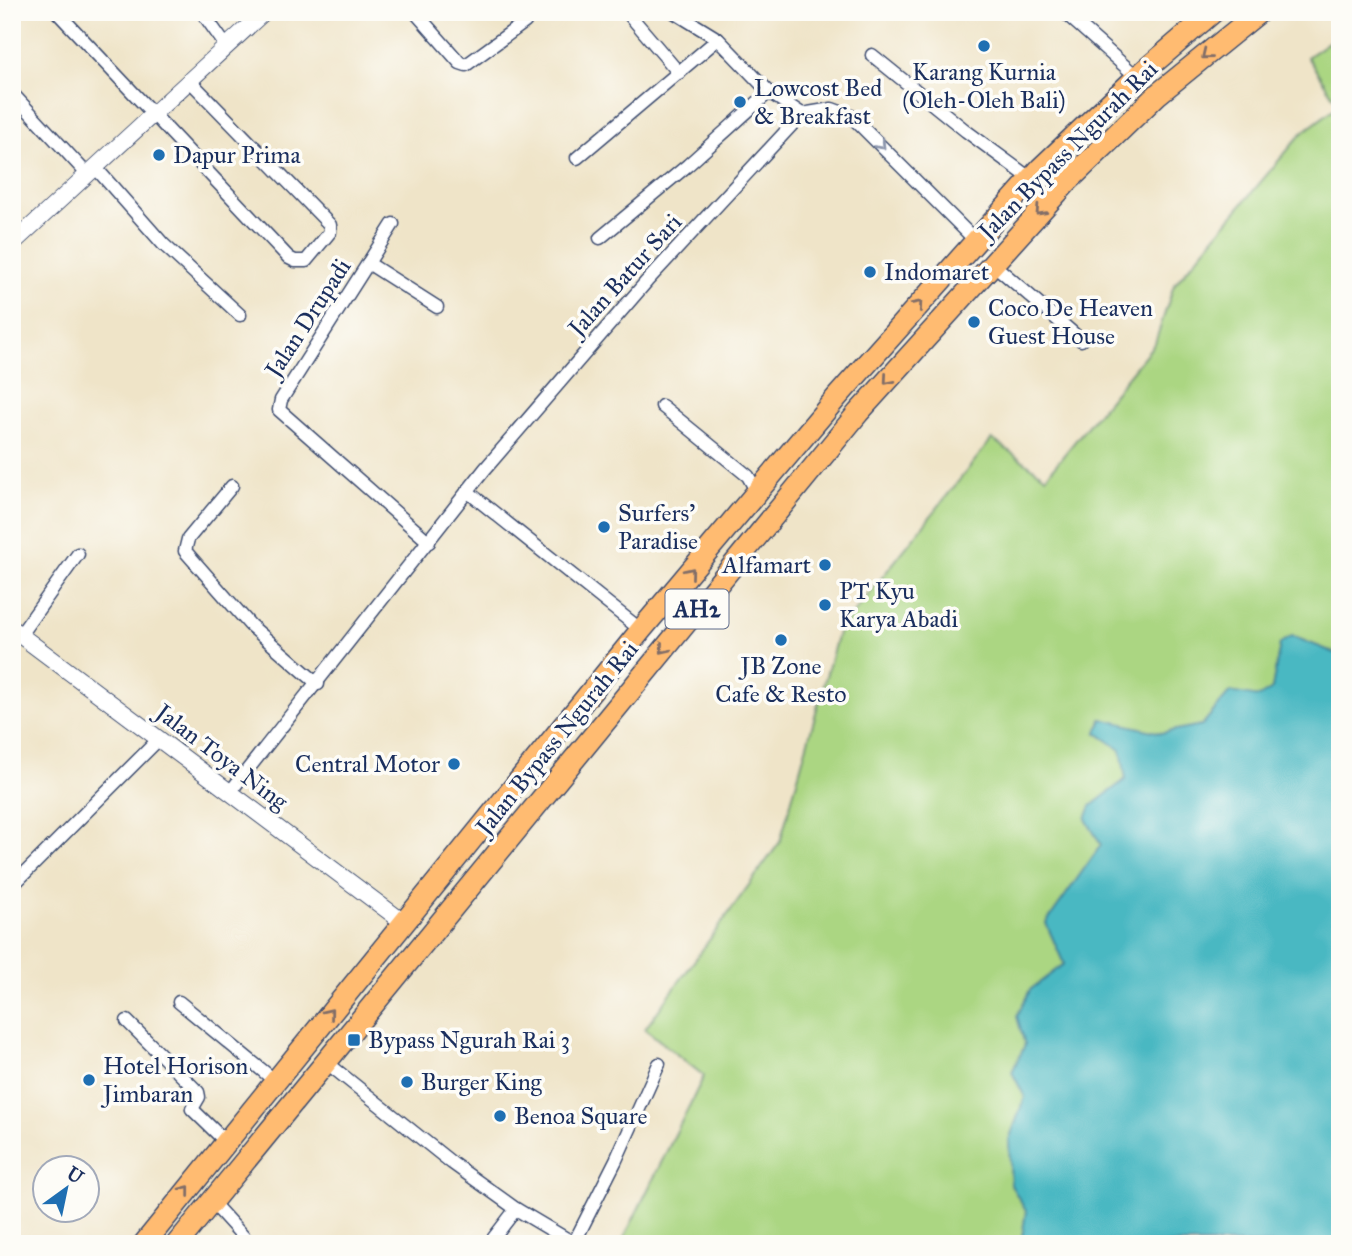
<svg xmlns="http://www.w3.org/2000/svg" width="1352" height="1256" viewBox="0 0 1352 1256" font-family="'IM FELL Great Primer',serif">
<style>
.green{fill:#abd682;stroke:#638270;stroke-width:2}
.water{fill:#49b8c2;stroke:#327490;stroke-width:2}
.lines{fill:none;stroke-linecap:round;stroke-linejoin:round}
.minor-casing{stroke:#3b4a6e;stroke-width:15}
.tertiary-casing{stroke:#3b4a6e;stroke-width:18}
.trunk-casing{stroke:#3b4a6e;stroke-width:24}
.minor{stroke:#fff;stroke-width:12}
.tertiary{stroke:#fff;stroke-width:16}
.trunk{stroke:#ffbb71;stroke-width:21}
.oneway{stroke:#826e67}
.oneway2{stroke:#8d97ae}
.poi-dot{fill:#1f6fb2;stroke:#fdfcf7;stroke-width:2.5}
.labels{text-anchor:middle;stroke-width:7;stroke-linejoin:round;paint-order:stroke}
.shield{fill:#fdfcf7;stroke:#5f6c8c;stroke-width:2}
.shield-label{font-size:23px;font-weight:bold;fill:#1b2f5e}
.poi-label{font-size:24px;fill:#1b2f5e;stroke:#fdfcf7;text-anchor:start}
.street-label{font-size:24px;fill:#1b2f5e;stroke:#fdfcf7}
</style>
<rect width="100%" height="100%" fill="#fdfcf7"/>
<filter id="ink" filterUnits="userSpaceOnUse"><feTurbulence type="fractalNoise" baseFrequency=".0143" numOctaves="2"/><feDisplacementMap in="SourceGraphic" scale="14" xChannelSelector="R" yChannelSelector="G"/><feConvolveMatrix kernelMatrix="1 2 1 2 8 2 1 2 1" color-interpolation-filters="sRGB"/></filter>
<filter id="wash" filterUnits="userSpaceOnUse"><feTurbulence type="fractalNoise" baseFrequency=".00686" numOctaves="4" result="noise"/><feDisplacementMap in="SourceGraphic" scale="28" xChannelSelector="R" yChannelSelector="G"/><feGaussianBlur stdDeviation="1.57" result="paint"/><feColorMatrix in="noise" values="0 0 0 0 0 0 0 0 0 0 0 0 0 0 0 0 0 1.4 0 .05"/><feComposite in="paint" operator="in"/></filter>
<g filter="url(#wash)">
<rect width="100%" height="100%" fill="#efe4c8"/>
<polygon class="green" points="1340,34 1340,655 1292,636 1280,644 1272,689 1259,698 1230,692 1202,725 1161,733 1101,719 1097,733 1122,750 1126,779 1091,806 1086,819 1101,845 1046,923 1064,964 1030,990 1017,1016 1025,1045 1012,1072 1025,1097 1009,1140 1011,1185 1026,1211 1021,1244 621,1244 704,1076 645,1029 780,842 838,633 992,439 1046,477 1155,343 1174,285 1302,133 1339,105 1307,57"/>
<polygon class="water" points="1292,636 1340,655 1340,1244 1021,1244 1026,1211 1011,1185 1009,1140 1025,1097 1012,1072 1025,1045 1017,1016 1030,990 1064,964 1046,923 1101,845 1086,819 1091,806 1126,779 1121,750 1097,733 1102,719 1161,733 1202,725 1230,692 1259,697 1272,689 1280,644"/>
</g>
<g filter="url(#ink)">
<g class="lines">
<g class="minor-casing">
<g id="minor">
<polyline points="57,12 289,258 295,261 306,261 330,232 330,225 190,81"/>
<polyline points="202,12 226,46"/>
<polyline points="415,12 460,63 466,65 525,22"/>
<polyline points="627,12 679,73"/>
<polyline points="674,12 718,39 769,92 802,114"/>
<polyline points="1064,12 1137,77"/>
<polyline points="872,55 966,131 1031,179"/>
<polyline points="12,93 87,174"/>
<polyline points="577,158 718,39"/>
<polyline points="95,167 163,244 240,315"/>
<polyline points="393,224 281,400 279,410 429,542"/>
<polyline points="600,238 688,165 769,92"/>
<polyline points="368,263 437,307"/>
<polyline points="992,263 1081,340"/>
<polyline points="662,406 748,476 757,492"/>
<polyline points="232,486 188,539 185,551 250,625 318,684"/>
<polyline points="467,491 641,630"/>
<polyline points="20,635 78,554"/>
<polyline points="230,792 485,469 647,281 802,114 832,109 851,116 975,240"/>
<polyline points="12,886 159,739"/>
<polyline points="179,1002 274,1080"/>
<polyline points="127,1021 198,1092 199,1097 192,1109 225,1141"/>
<polyline points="326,1062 452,1163 516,1209 575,1244"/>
<polyline points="211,1201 250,1244"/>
<polyline points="574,1243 616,1160 659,1064"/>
<polyline points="489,1244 516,1209"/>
</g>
</g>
<g class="tertiary-casing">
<g id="tertiary">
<polyline points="12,244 264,12"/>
<polyline points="12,629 403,922"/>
</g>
</g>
<g class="trunk-casing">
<g id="trunk">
<polyline points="144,1244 641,630 837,397 1041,168 1137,77 1213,12"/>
<polyline points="177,1244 858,413 1066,183 1158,94 1259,12"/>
</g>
</g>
<use href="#minor" class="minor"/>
<use href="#tertiary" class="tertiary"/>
<use href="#trunk" class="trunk"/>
</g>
<defs><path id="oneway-chevron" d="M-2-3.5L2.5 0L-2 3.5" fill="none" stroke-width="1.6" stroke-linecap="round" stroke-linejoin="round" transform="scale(1.75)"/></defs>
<g class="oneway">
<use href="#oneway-chevron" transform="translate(1206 55) rotate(141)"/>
<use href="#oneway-chevron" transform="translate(1040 211) rotate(133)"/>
<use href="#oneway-chevron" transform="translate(918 305) rotate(-49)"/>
<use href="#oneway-chevron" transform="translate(888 380) rotate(131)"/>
<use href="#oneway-chevron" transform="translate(690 572) rotate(-50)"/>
<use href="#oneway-chevron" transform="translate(664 649) rotate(130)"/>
<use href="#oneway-chevron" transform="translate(329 1013) rotate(-51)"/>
<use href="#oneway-chevron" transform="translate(186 1190) rotate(-52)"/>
</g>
<use class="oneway2" href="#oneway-chevron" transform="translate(881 145) rotate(46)"/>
</g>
<g class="poi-dot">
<circle cx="984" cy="46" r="7"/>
<circle cx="740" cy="102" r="7"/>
<circle cx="159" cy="155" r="7"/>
<circle cx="870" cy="272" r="7"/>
<circle cx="974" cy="322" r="7"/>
<circle cx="604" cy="527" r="7"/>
<circle cx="825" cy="565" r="7"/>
<circle cx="825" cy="605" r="7"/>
<circle cx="781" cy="640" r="7"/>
<circle cx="454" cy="764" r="7"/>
<rect x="347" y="1033" width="14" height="14" rx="3.5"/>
<circle cx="89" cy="1080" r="7"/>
<circle cx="407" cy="1082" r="7"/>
<circle cx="500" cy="1116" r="7"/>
</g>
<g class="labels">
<rect class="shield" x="665.5" y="589.5" width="63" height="39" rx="5"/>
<g class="shield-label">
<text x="697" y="617">AH2</text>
</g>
<g class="poi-label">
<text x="984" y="80" text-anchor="middle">Karang Kurnia<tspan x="984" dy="28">(Oleh-Oleh Bali)</tspan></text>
<text x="754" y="96">Lowcost Bed<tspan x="754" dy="28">&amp; Breakfast</tspan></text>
<text x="173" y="163">Dapur Prima</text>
<text x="884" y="280">Indomaret</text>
<text x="988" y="316">Coco De Heaven<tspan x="988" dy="28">Guest House</tspan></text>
<text x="618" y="521">Surfers'<tspan x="618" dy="28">Paradise</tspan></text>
<text x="811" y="573" text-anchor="end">Alfamart</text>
<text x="839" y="599">PT Kyu<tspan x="839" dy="28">Karya Abadi</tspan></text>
<text x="781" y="674" text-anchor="middle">JB Zone<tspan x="781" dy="28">Cafe &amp; Resto</tspan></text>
<text x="440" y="772" text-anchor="end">Central Motor</text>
<text x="368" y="1048">Bypass Ngurah Rai 3</text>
<text x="103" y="1074">Hotel Horison<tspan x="103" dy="28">Jimbaran</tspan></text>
<text x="421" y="1090">Burger King</text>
<text x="514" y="1124">Benoa Square</text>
</g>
<g class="street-label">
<text transform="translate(1068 150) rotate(-45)" y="8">Jalan Bypass Ngurah Rai</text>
<text transform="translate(625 275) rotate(-48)" y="8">Jalan Batur Sari</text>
<text transform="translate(308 318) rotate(-57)" y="8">Jalan Drupadi</text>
<text transform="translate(557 738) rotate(-51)" y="8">Jalan Bypass Ngurah Rai</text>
<text transform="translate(222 757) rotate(37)" y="8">Jalan Toya Ning</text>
</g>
</g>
<rect width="1352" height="1256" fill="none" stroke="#fdfcf7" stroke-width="42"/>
<g transform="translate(66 1189) rotate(33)"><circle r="33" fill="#fdfcf7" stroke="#a3aaba" stroke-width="2"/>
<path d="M0-5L12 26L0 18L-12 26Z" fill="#1f6fb2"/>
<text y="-10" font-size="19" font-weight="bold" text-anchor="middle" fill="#1b2f5e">U</text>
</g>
</svg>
